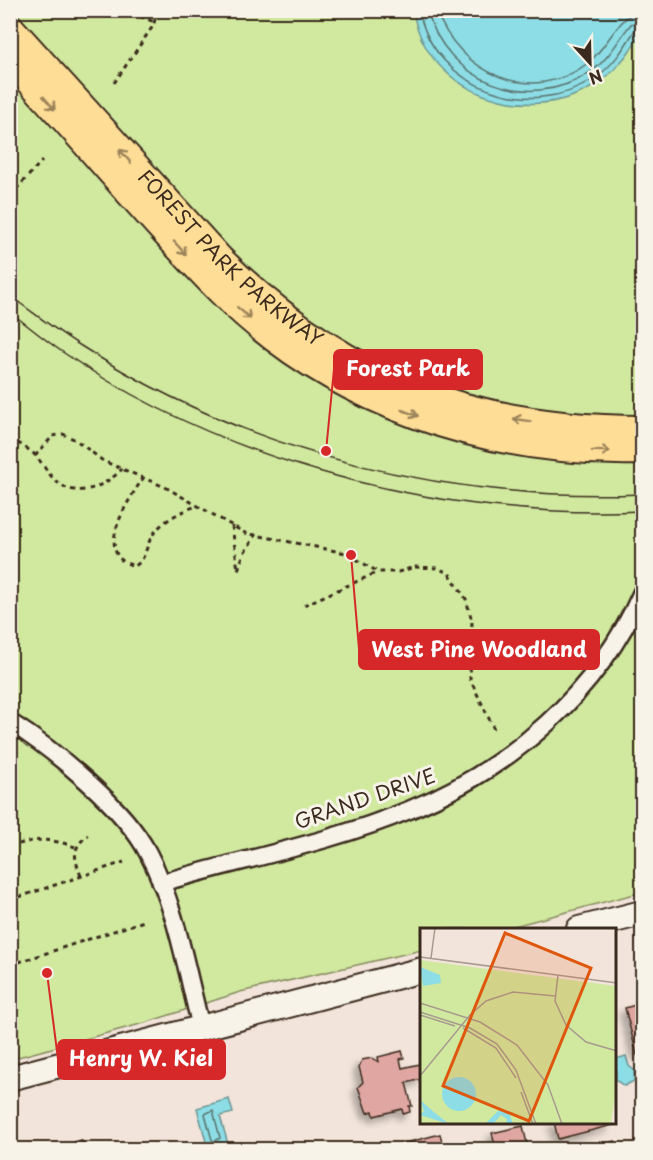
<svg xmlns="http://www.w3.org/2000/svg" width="653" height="1160" viewBox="0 0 653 1160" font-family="'Playpen Sans',sans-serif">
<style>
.green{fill:#d0e99f;stroke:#868a5e;stroke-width:1.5}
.water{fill:#8cdde5;stroke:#6c9595;stroke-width:1.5}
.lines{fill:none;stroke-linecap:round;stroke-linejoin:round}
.shore{stroke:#5b726e;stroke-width:1.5}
.building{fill:#e0a6a2;stroke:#3b2a1e;stroke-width:1.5;filter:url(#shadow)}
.minor-casing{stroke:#3b2a1e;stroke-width:21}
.secondary-casing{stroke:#3b2a1e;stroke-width:28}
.primary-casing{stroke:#3b2a1e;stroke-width:30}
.path{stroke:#3b2a1e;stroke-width:3;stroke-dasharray:4.5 4.5;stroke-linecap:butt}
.minor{stroke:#f7f3e8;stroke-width:16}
.secondary{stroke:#f7f3e8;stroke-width:24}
.primary{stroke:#fedd96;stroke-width:26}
.tram{stroke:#3b2a1e;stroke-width:1.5}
.oneway{stroke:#9c845a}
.labels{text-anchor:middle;stroke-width:6;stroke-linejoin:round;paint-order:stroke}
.street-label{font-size:20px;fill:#3b2a1e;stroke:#f7f3e8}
.inset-road{fill:none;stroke:#a99a8f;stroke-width:1.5}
.view{fill:#df570d;fill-opacity:0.15;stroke:#df570d;stroke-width:3}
.inset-edge{fill:none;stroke:#3b2a1e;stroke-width:3}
.leader{fill:none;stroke:#d62828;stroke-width:2}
.callout-dot{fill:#d62828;stroke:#f7f3e8;stroke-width:2}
.callout{fill:#d62828;stroke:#d62828;stroke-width:2}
.callout-label{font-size:21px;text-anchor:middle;font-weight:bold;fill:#fff}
</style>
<defs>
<filter id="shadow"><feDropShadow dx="-5.5" dy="5.5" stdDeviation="3" flood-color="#0004"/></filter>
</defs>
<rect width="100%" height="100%" fill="#f2e4da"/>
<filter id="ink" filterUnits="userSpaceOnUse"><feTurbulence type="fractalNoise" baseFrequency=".0167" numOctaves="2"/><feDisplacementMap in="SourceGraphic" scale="12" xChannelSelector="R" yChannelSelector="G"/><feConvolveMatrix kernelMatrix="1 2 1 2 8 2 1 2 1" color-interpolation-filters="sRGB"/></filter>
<g filter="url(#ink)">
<polygon class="green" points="11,11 642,11 642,892 503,929 422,929 422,950 240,992 148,1022 11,1059"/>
<g class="water">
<path d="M413 11H642C643 32 634 47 620 63 560 135 429 107 413 11Z"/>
<polygon points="626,1056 629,1066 634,1070 634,1081 624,1086 616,1080 616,1059"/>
<polygon points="229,1099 233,1113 220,1116 228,1144 208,1149 197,1108"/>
</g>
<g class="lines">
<g class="shore">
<path d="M419 10C434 89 531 121 594 79 613 66 624 48 635 30L642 27"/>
<path d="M427 10C446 81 528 113 589 73 609 60 617 41 631 24L642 20"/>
<path d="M436 10C459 73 531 107 588 63 608 47 620 12 642 11"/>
<polygon points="213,1110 220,1138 215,1141 212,1140 205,1114"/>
</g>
</g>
<g class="building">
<polygon points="642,1003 642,1054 637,1055 625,1008"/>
<polygon points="402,1051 404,1058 400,1059 402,1068 420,1064 422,1073 422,1079 406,1083 412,1106 409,1106 410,1112 403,1114 402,1109 374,1116 373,1111 367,1113 358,1087 363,1082 359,1067 362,1060 372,1058 379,1062 378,1057"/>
<polygon points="554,1122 612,1122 613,1125 558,1139"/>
<polygon points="523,1126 528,1148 496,1150 492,1133"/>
<polygon points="440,1134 444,1150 394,1150 394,1146"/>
<polygon points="77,1141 82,1141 87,1150 60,1150"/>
<polygon points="615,1141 617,1150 583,1150"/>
</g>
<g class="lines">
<g class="minor-casing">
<g id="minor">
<path d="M10 722C54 750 125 808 148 853 176 906 186 969 201 1027"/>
<path d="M161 883C243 859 330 843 409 810 510 769 598 693 642 592"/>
</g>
</g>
<g class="secondary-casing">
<g id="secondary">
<polyline points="579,929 642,913"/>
<polyline points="10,1078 422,970"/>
</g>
</g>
<g class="primary-casing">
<g id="primary">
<path id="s1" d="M10 27 220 259C345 382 469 428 642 429"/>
<path d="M10 60C82 136 147 218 221 292 332 403 487 455 642 451"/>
</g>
</g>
<g class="path">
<polyline points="123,10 155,22"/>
<polyline points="114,83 153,26 158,10"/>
<polyline points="10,196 42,161"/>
<path d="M10 438C18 443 27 448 34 454 42 462 47 473 55 480 75 501 106 486 122 469"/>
<polyline points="35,456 53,436 63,434 76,440 103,461 165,487 245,533 346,553 378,572 398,572 415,567 437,568 449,573 466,599 472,621 470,679 494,729"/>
<path d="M144 477C130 497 90 556 135 566 146 559 145 549 151 538 158 523 181 511 197 506"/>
<polyline points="232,526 238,570 244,553 256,535"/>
<polyline points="304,605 378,572"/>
<path d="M10 847C35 838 51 838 75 847"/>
<path d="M81 876C74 857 71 849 88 835"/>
<polyline points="10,900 124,862"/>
<polyline points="10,965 144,921"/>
</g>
<use href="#minor" class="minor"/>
<use href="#secondary" class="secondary"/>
<use href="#primary" class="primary"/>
<g class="tram">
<path d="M10 296C34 313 57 331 81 346 248 453 445 502 642 494"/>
<path d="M10 312C27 325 44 339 61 351 226 464 443 520 642 511"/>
</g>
</g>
<defs><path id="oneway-shaft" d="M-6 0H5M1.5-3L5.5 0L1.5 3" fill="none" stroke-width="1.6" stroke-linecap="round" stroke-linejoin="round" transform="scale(1.5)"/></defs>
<g class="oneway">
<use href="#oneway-shaft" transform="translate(49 103) rotate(49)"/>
<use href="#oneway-shaft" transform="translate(125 156) rotate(-131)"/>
<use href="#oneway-shaft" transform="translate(180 248) rotate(47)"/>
<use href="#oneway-shaft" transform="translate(244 313) rotate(41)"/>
<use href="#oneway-shaft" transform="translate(410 413) rotate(21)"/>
<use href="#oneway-shaft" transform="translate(522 420) rotate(-171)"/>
<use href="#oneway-shaft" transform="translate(601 451) rotate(1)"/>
</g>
</g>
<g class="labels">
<g class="street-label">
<text dy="7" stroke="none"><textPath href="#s1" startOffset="320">FOREST PARK PARKWAY</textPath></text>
<text transform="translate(365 799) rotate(-19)" y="7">GRAND DRIVE</text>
</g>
</g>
<g transform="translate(420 928)">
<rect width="196" height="196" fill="#f2e4da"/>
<path d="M0 32 196 58 197 155 191 196H0Z" fill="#d0e99f"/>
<path d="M0 39 20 47 21 55 3 58ZM22 166a17 17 0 1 1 34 0a17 17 0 1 1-34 0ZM0 172 15 185 29 196 0 187 4 183ZM79 182 90 187 93 196H86L87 191 81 187 73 196H65Z" fill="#8cdde5"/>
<path class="inset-road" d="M0 29 197 55M11 30 15 0M138 47 135 73 146 97 166 114 197 123M0 75 60 94 97 117 128 157 142 196M0 84 50 100 77 116 96 142 116 196M0 87 35 98M43 100 76 120 96 150M0 148 50 87 66 73 93 64 135 68M101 164 113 196"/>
<path class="view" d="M85 5 171 40 109 193 23 158Z"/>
<rect width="196" height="196" class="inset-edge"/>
</g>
<path class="leader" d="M326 451L334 369M351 555L359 649M47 973L58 1059"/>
<g class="callout-dot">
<circle cx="326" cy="451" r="6"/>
<circle cx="351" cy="555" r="6"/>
<circle cx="47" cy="973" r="6"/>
</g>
<g class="callout">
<rect x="334" y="350" width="148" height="39" rx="6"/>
<rect x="359" y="630" width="240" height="39" rx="6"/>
<rect x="58" y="1040" width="167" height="39" rx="6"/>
</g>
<g class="callout-label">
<text x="408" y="376">Forest Park</text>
<text x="479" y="657">West Pine Woodland</text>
<text x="141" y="1066">Henry W. Kiel</text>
</g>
<rect width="653" height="1160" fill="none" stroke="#f7f3e8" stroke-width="36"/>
<rect x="18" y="18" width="617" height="1124" fill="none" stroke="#3b2a1e" stroke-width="2" filter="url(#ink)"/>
<g transform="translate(590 63) rotate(158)" stroke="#f7f3e8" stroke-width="4.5" paint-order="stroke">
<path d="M0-4.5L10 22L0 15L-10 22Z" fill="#3b2a1e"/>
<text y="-9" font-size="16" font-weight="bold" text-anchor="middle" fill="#3b2a1e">N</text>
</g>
</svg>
